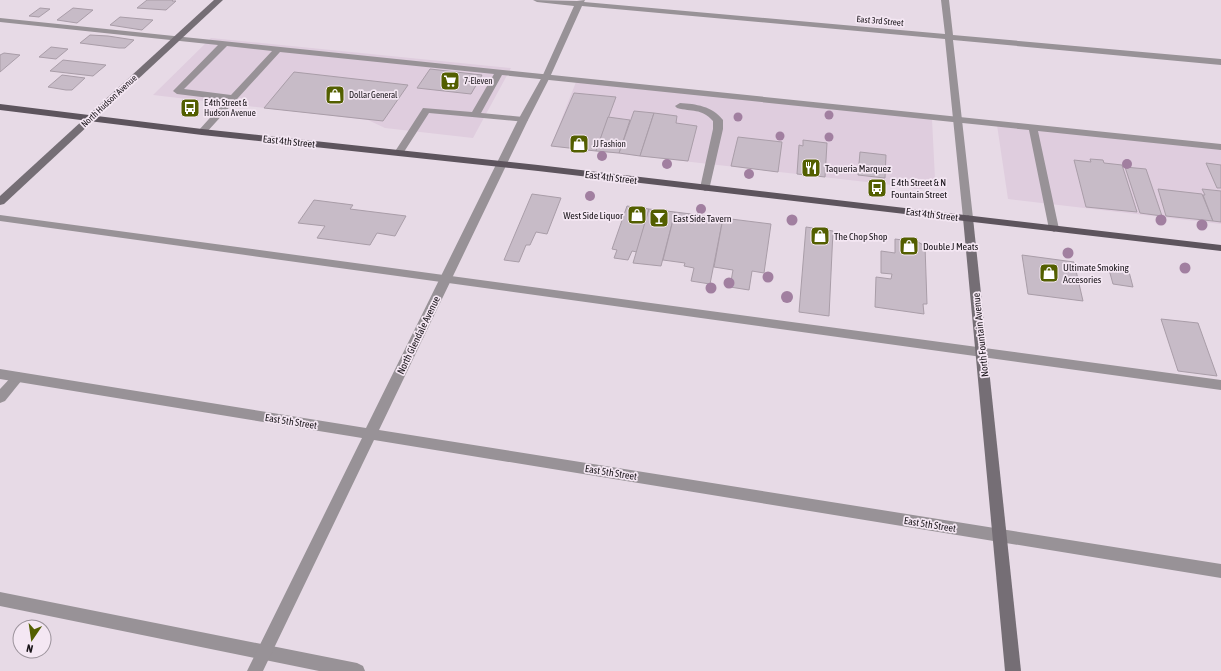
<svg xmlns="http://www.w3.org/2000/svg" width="1221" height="671" viewBox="0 0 1221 671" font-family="'Asap Condensed',sans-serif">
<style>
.built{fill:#dfcdde}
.building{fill:#c7bbc7;stroke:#a99da8}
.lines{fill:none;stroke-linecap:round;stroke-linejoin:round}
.lane{fill:#989297;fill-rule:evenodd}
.street{fill:#989297;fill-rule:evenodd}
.secondary{fill:#756e75;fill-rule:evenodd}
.primary{fill:#5d545d;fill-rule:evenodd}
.tree{fill:#a17fa0}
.labels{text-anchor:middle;stroke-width:3.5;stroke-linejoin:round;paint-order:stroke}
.far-street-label{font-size:9px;fill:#191419;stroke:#f4e7f3}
.far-poi-label{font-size:9px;fill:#191419;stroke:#f4e7f3;text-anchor:start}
.street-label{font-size:10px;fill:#191419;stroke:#f4e7f3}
.poi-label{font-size:10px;fill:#191419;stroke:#f4e7f3;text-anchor:start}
</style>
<rect width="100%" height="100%" fill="#e7dae6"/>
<g class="built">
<polygon points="211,38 511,68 473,138 385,128 368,120 153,95"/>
<polygon points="576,82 932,119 935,179 922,189 915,189 910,187 551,146"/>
<polygon points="997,125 1221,149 1221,224 1008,199"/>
</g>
<g class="building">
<polygon points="147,0 173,0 172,1 176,1 166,10 137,8"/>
<polygon points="40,8 50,9 39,17 29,16"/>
<polygon points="73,8 93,10 77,23 57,20"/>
<polygon points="120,17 153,20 142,30 110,25"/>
<polygon points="90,35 108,36 134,40 125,48 119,48 80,43"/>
<polygon points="51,47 68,49 56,59 39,57"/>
<polygon points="4,53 20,55 0,72 0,55"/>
<polygon points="63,60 106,65 93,76 50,71"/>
<polygon points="430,69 482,75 471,94 417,88"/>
<polygon points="294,72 408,85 383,121 264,108"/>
<polygon points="62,75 85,78 72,90 66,90 48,87"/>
<polygon points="574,93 616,97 596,151 551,146"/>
<polygon points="634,111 654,113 640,156 619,153"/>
<polygon points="654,113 677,116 676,123 697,126 688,161 640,156"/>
<polygon points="608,117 630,120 619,153 596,151"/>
<polygon points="738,137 782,142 778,172 731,166"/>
<polygon points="803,140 827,143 825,177 797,174 799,145 803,146"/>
<polygon points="860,152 886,155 885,178 858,175"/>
<polygon points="1090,159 1103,160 1104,163 1122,165 1137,212 1086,207 1074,160 1091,162"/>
<polygon points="1206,163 1221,165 1221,188 1217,188"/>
<polygon points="1125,167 1146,169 1162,216 1140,213"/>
<polygon points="1158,189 1202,194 1213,221 1166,216"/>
<polygon points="1202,189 1221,191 1221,222 1213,221 1203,195 1205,195"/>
<polygon points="532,194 561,198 547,234 536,232 530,245 526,245 519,262 504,260"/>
<polygon points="314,200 353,205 350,209 406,216 395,236 377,233 370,245 317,238 325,226 298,223"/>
<polygon points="627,206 649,209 637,252 632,251 628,260 614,258 617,250 612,249"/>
<polygon points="649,209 675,212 661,266 633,263"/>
<polygon points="675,212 723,218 710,284 691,281 694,268 684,266 685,263 663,260"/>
<polygon points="723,218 771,224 764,273 752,271 749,290 730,287 733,270 714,267"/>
<polygon points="806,227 833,231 829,316 799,312"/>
<polygon points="895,239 918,242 925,246 927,304 923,304 924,314 875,307 876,277 891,279 892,274 881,273 881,251 895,253"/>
<polygon points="1022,255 1074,262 1083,301 1028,294"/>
<polygon points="1108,266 1128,268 1133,287 1113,284"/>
<polygon points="1161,319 1198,323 1217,376 1178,371"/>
</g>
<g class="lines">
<g class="lane">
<path d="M0 18 1221 144V150L1038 131 1059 229 1054 232 1049 229 1029 130 502 75 481 113 523 117 528 120 526 122 429 113 402 155 399 156 394 153 423 108 472 112 494 74 280 52 205 134 202 135 197 132 199 130 226 100 177 94 173 91 218 45 0 22ZM227 46 272 51 231 95 184 89Z"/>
<path d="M680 103C696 104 712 106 723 120V129L709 190 705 191 700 188 713 129V121C701 108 692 112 677 108L675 106Z"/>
<polygon points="0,215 1221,380 1221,390 0,221"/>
<polygon points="18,372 22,374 24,377 22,380 5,401 0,403 0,389 14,374"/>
<polygon points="0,592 357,663 363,666 365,671 319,671 0,606"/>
</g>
<polygon class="street" points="533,0 577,1 585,0 584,2 945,34 941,0 949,0 953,35 1221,59 1221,65 953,40 973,218 968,221 963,218 945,39 582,6 550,77 528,120 379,430 1221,564 1221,578 374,440 263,671 247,671 362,438 0,379 0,369 366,428 518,120 542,77 574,6 537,2"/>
<g class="secondary">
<polygon points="214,0 223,0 4,204 0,205 0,196"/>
<polygon points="968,215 973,218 1021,671 1005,671 963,218"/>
</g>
<polygon class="primary" points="0,104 202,129 538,165 1221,245 1221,251 538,171 202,135 0,110"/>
</g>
<g class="tree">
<circle cx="829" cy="115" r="4.5"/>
<circle cx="738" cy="117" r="4.5"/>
<circle cx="780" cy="136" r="4.5"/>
<circle cx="829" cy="137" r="4.5"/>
<circle cx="602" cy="156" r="5"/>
<circle cx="667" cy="164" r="5"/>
<circle cx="1127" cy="164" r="5"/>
<circle cx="749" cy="174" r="5"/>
<circle cx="590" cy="196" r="5"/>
<circle cx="701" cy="209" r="5"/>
<circle cx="792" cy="220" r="5.5"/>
<circle cx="1161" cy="220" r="5.5"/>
<circle cx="1202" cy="225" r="5.5"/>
<circle cx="1068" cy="253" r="5.5"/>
<circle cx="1185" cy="268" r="5.5"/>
<circle cx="768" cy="277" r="5.5"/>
<circle cx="729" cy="283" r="5.5"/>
<circle cx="711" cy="288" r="5.5"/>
<circle cx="787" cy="297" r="6"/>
</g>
<defs>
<g id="supermarket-square" transform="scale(1)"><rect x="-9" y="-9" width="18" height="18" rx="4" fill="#535f00" stroke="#f4e7f3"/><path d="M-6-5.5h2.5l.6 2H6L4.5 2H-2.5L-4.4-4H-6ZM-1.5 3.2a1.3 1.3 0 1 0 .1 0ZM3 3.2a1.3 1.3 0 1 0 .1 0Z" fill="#fff"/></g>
<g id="shop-square" transform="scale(1)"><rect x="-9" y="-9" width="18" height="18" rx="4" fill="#535f00" stroke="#f4e7f3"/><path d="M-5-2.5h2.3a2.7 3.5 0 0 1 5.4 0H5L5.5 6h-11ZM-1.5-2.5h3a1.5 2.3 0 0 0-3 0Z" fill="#fff"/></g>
<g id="bus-square" transform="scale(1)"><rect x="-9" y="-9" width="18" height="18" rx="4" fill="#535f00" stroke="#f4e7f3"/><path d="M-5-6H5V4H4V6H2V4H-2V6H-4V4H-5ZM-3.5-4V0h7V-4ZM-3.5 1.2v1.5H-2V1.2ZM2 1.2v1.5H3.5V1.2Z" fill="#fff"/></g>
<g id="restaurant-square" transform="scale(1)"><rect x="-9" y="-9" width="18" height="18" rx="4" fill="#535f00" stroke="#f4e7f3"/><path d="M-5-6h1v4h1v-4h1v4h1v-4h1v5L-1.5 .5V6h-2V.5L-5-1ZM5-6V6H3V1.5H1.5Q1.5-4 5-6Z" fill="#fff"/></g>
<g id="bar-square" transform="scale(1)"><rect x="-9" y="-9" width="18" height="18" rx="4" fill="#535f00" stroke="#f4e7f3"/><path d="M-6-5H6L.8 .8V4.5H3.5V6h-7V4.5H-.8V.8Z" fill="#fff"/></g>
</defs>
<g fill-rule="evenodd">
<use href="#supermarket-square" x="450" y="81"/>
<use href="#shop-square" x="335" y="95"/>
<use href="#bus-square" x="190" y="108"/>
<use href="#shop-square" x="579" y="144"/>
<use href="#restaurant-square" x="811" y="168"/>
<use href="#bus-square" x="877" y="188"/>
<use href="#shop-square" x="637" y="215"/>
<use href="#bar-square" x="659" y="218"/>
<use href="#shop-square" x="820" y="236"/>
<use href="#shop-square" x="909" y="246"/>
<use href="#shop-square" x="1049" y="273"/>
</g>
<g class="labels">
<g class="far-street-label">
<text transform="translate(880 21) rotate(5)" y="3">East 3rd Street</text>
<text transform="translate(109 101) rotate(-43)" y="3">North Hudson Avenue</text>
</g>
<g class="far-poi-label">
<text x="464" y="84">7-Eleven</text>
<text x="349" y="98">Dollar General</text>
<text x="204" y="106">E 4th Street &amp;<tspan x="204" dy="10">Hudson Avenue</tspan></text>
<text x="593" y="147">JJ Fashion</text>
</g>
<g class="street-label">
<text transform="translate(289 141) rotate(6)" y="4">East 4th Street</text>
<text transform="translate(611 177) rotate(7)" y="4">East 4th Street</text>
<text transform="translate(932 214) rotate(7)" y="4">East 4th Street</text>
<text transform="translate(418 335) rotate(-64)" y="4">North Glendale Avenue</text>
<text transform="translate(980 335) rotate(-96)" y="4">North Fountain Avenue</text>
<text transform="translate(291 421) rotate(9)" y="4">East 5th Street</text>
<text transform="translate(611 472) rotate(9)" y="4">East 5th Street</text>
<text transform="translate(930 524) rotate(9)" y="4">East 5th Street</text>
</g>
<g class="poi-label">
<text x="825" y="172">Taqueria Marquez</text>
<text x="891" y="186">E 4th Street &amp; N<tspan x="891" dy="12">Fountain Street</tspan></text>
<text x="623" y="219" text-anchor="end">West Side Liquor</text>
<text x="673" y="222">East Side Tavern</text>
<text x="834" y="240">The Chop Shop</text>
<text x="923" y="250">Double J Meats</text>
<text x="1063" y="271">Ultimate Smoking<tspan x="1063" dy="12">Accesories</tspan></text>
</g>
</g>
<g transform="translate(32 639) rotate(193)"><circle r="19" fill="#f4e7f3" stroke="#9c939c"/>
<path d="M0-3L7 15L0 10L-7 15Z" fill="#535f00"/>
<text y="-6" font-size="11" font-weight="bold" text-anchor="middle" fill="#191419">N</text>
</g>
</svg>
